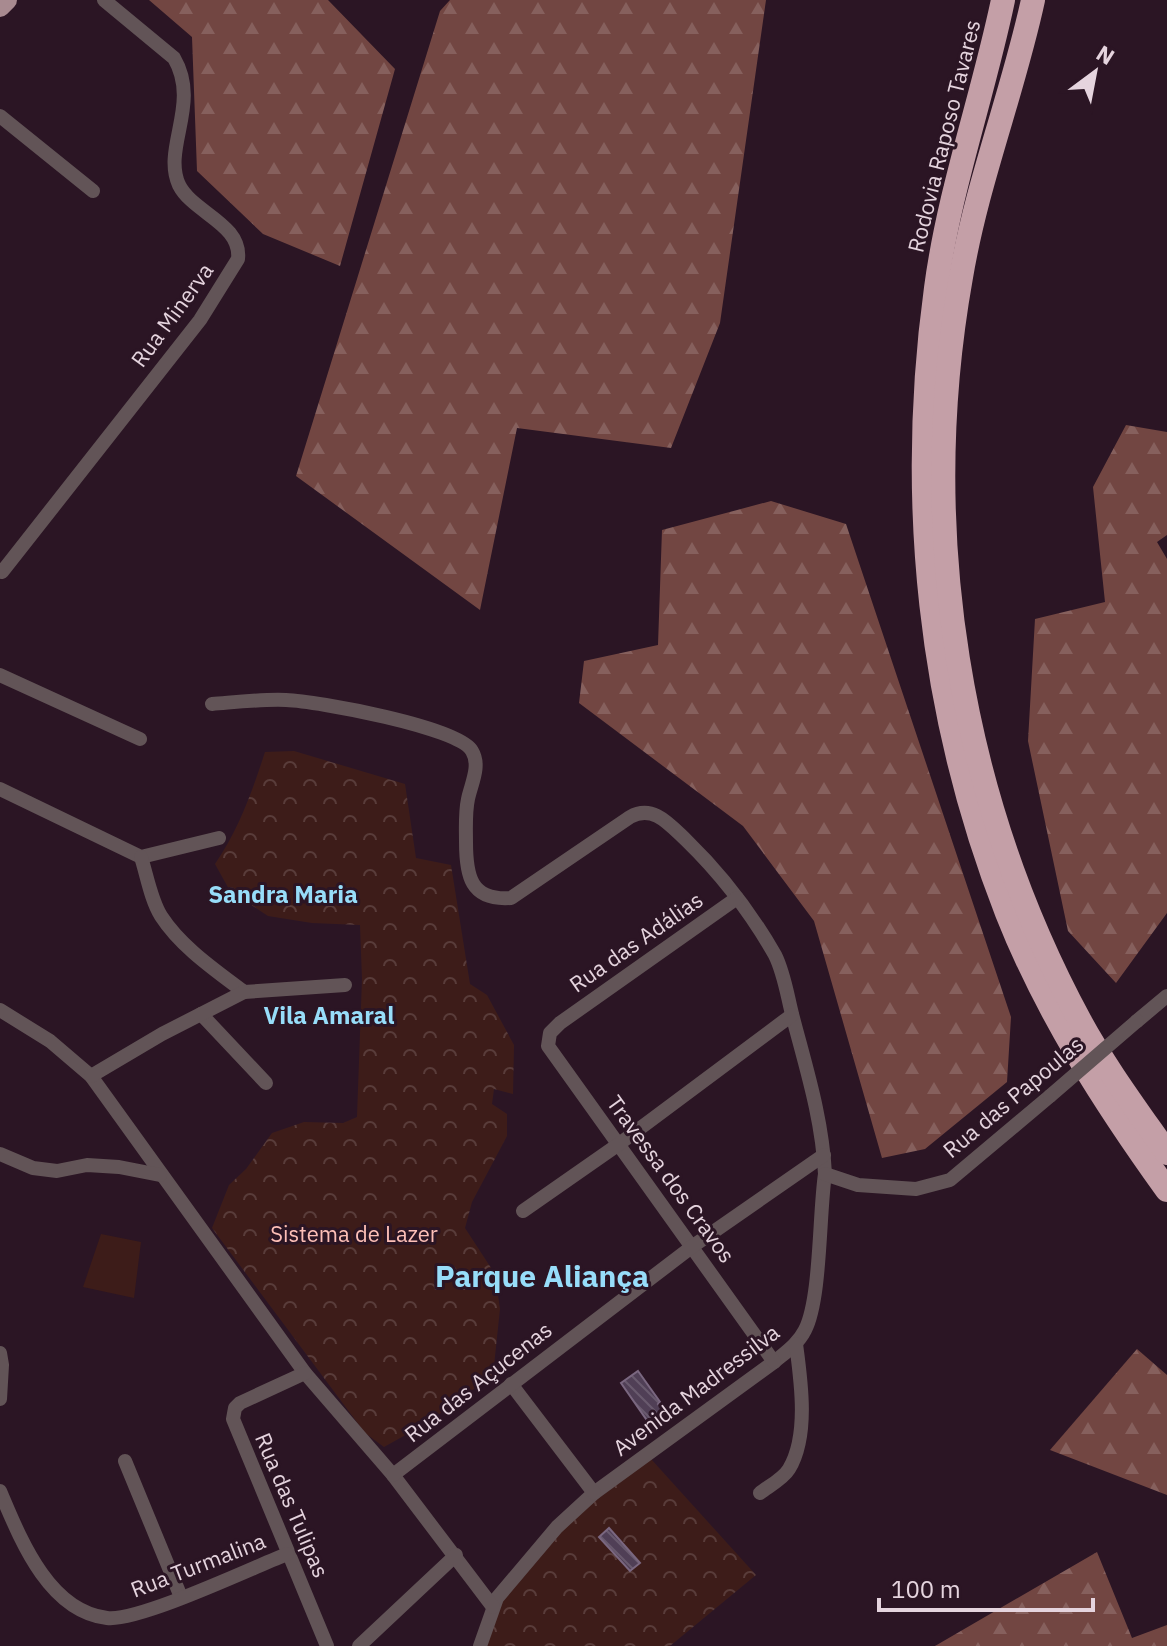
<svg xmlns="http://www.w3.org/2000/svg" width="1167" height="1646" viewBox="0 0 1167 1646" font-family="'IBM Plex Sans',sans-serif">
<style>
.green{fill:#3d1c19}
.forest{fill:url(#forest-firs)}
.park{fill:url(#park-crowns)}
.building{fill:url(#building-back-hatch);stroke:#7a6780;stroke-width:2}
.lines{fill:none;stroke-linecap:round;stroke-linejoin:round}
.street{stroke:#625457;stroke-width:14}
.primary{stroke:#a88a90;stroke-width:20}
.highway{stroke:#c49fa7;stroke-width:24}
.street-bridge{stroke:#625457;stroke-width:14}
.labels{text-anchor:middle;stroke-width:6;stroke-linejoin:round;paint-order:stroke}
.street-label{font-size:22px;fill:#e5d4de;stroke:#2b1524}
.park-label{font-size:22px;fill:#fdbfb7;stroke:#2b1524}
.neighbourhood-label{font-size:24px;font-weight:bold;fill:#97ddf9;stroke:#2b1524}
.district-label{font-size:30px;font-weight:bold;fill:#97ddf9;stroke:#2b1524}
</style>
<defs>
<pattern id="forest-firs" width="22" height="20" patternUnits="userSpaceOnUse" patternTransform="scale(2)"><rect width="22" height="20" fill="#724642"/><path d="M5 1l3.5 6h-7zM16 11l3.5 6h-7z" fill="#86605d"/></pattern>
<pattern id="park-crowns" width="20" height="18" patternUnits="userSpaceOnUse" patternTransform="scale(2)"><rect width="20" height="18" fill="#3d1c19"/><path d="M2 6a3 3 0 1 1 6 0M12 15a3 3 0 1 1 6 0" fill="none" stroke="#593c3a"/></pattern>
<pattern id="building-back-hatch" width="6" height="6" patternUnits="userSpaceOnUse" patternTransform="scale(2)"><rect width="6" height="6" fill="#503f56"/><path d="M-1 5l2 2M0 0l6 6M5-1l2 2" fill="none" stroke="#695a6e"/></pattern>
</defs>
<rect width="100%" height="100%" fill="#2b1524"/>
<polygon class="green" points="101,1234 141,1242 134,1298 83,1287"/>
<g class="forest">
<polygon points="149,0 328,0 395,69 340,266 263,234 197,171 192,37"/>
<polygon points="450,0 766,0 720,323 671,448 517,428 480,610 296,476 440,11"/>
<polygon points="1126,425 1167,432 1167,535 1157,542 1167,559 1167,913 1116,983 1068,931 1028,741 1035,619 1105,602 1093,487"/>
<polygon points="771,501 846,524 1011,1017 1007,1082 925,1149 882,1158 814,921 743,826 579,703 584,661 658,645 662,530"/>
<polygon points="1137,1349 1167,1375 1167,1495 1050,1450"/>
<polygon points="1097,1552 1132,1638 1167,1625 1167,1646 935,1646"/>
</g>
<g class="park">
<path d="M294 751 405 784 416 858 451 865 470 984 487 995 514 1045 513 1094 494 1089 492 1104 507 1114V1136L472 1202 465 1228 495 1274 500 1309 493 1375 427 1423 384 1447 365 1433 212 1228 229 1185 246 1169 272 1133 304 1122 343 1123 357 1117 362 979 360 925 312 923 268 916 230 891 215 864C239 829 252 792 265 752Z"/>
<polygon points="651,1459 756,1575 670,1646 484,1646 499,1600 576,1515"/>
</g>
<g class="building">
<polygon points="638,1371 660,1402 658,1404 663,1411 656,1415 662,1423 653,1429 621,1383"/>
<polygon points="609,1528 640,1563 630,1571 599,1537"/>
</g>
<g class="lines">
<g class="street">
<polyline points="0,116 93,191"/>
<path d="M2 572 200 320 238 259C242 224 193 213 179 185 162 148 201 104 174 58L104 0"/>
<polyline points="0,675 140,739"/>
<path d="M212 704C237 702 261 699 286 700 316 701 459 727 472 751 481 766 471 784 468 799 465 813 466 828 466 842 466 875 470 901 511 898L630 817C653 804 669 824 686 840 720 873 751 913 775 955 784 973 787 994 792 1014 806 1068 822 1117 825 1174 819 1214 821 1299 805 1330 798 1344 786 1352 774 1362L594 1493 557 1527 497 1598 480 1646"/>
<polyline points="0,789 141,857 219,838"/>
<path d="M141 857C147 876 151 900 161 916 181 947 215 970 244 992L345 985"/>
<polyline points="737,898 560,1023 550,1033 548,1046 774,1362"/>
<polyline points="0,1010 50,1041 91,1076 305,1373 393,1475 493,1607"/>
<polyline points="201,1014 266,1083"/>
<polyline points="1137,1021 1167,996"/>
<polyline points="91,1076 162,1034 244,992"/>
<polyline points="0,1154 33,1168 57,1171 87,1165 119,1167 160,1175"/>
<polyline points="825,1174 858,1185 916,1189 950,1180 1050,1096"/>
<polyline points="523,1211 619,1144 792,1015"/>
<polyline points="0,1353 2,1365 0,1399"/>
<polyline points="305,1373 240,1403 235,1408 233,1419 327,1646"/>
<polyline points="511,1384 594,1493"/>
<polyline points="125,1461 181,1597"/>
<polyline points="393,1475 693,1246 824,1155"/>
<path d="M0 1491C20 1538 48 1611 107 1618 138 1622 252 1568 287 1554"/>
<path d="M760 1493C769 1486 783 1479 789 1469 809 1436 801 1381 796 1344"/>
<polyline points="359,1646 456,1555"/>
</g>
<polyline class="primary" points="0,7 7,0"/>
<g class="highway">
<path d="M1003 0C983 96 949 190 936 288 907 499 929 714 1007 913 1046 1012 1105 1104 1167 1190"/>
<path d="M1033 0C1013 93 977 182 961 277 916 529 958 795 1080 1021 1105 1067 1137 1110 1167 1153"/>
</g>
<polyline class="street-bridge" points="1050,1096 1137,1021"/>
</g>
<g class="labels">
<g class="street-label">
<text transform="translate(944 136) rotate(-76)" y="8">Rodovia Raposo Tavares</text>
<text transform="translate(172 315) rotate(-54)" y="8">Rua Minerva</text>
<text transform="translate(636 942) rotate(-35)" y="8">Rua das Adálias</text>
<text transform="translate(1013 1097) rotate(-40)" y="8">Rua das Papoulas</text>
<text transform="translate(671 1179) rotate(54)" y="8">Travessa dos Cravos</text>
<text transform="translate(478 1382) rotate(-38)" y="8">Rua das Açucenas</text>
<text transform="translate(696 1390) rotate(-37)" y="8">Avenida Madressilva</text>
<text transform="translate(292 1505) rotate(67)" y="8">Rua das Tulipas</text>
<text transform="translate(198 1565) rotate(-21)" y="8">Rua Turmalina</text>
</g>
<g class="park-label">
<text x="354" y="1242">Sistema de Lazer</text>
</g>
<g class="neighbourhood-label">
<text x="283" y="903">Sandra Maria</text>
<text x="329" y="1024">Vila Amaral</text>
</g>
<g class="district-label">
<text x="542" y="1287">Parque Aliança</text>
</g>
</g>
<g transform="translate(1095 72) rotate(32)" stroke="#2b1524" stroke-width="6" paint-order="stroke">
<path d="M0-6L14 30L0 20L-14 30Z" fill="#e5d4de"/>
<text y="-12" font-size="22" font-weight="bold" text-anchor="middle" fill="#e5d4de">N</text>
</g>
<path d="M879 1598v12h214v-12" fill="none" stroke="#e5d4de" stroke-width="4"/>
<text x="891" y="1598" font-size="24" fill="#e5d4de" stroke="#2b1524" stroke-width="6" paint-order="stroke">100 m</text>
</svg>
